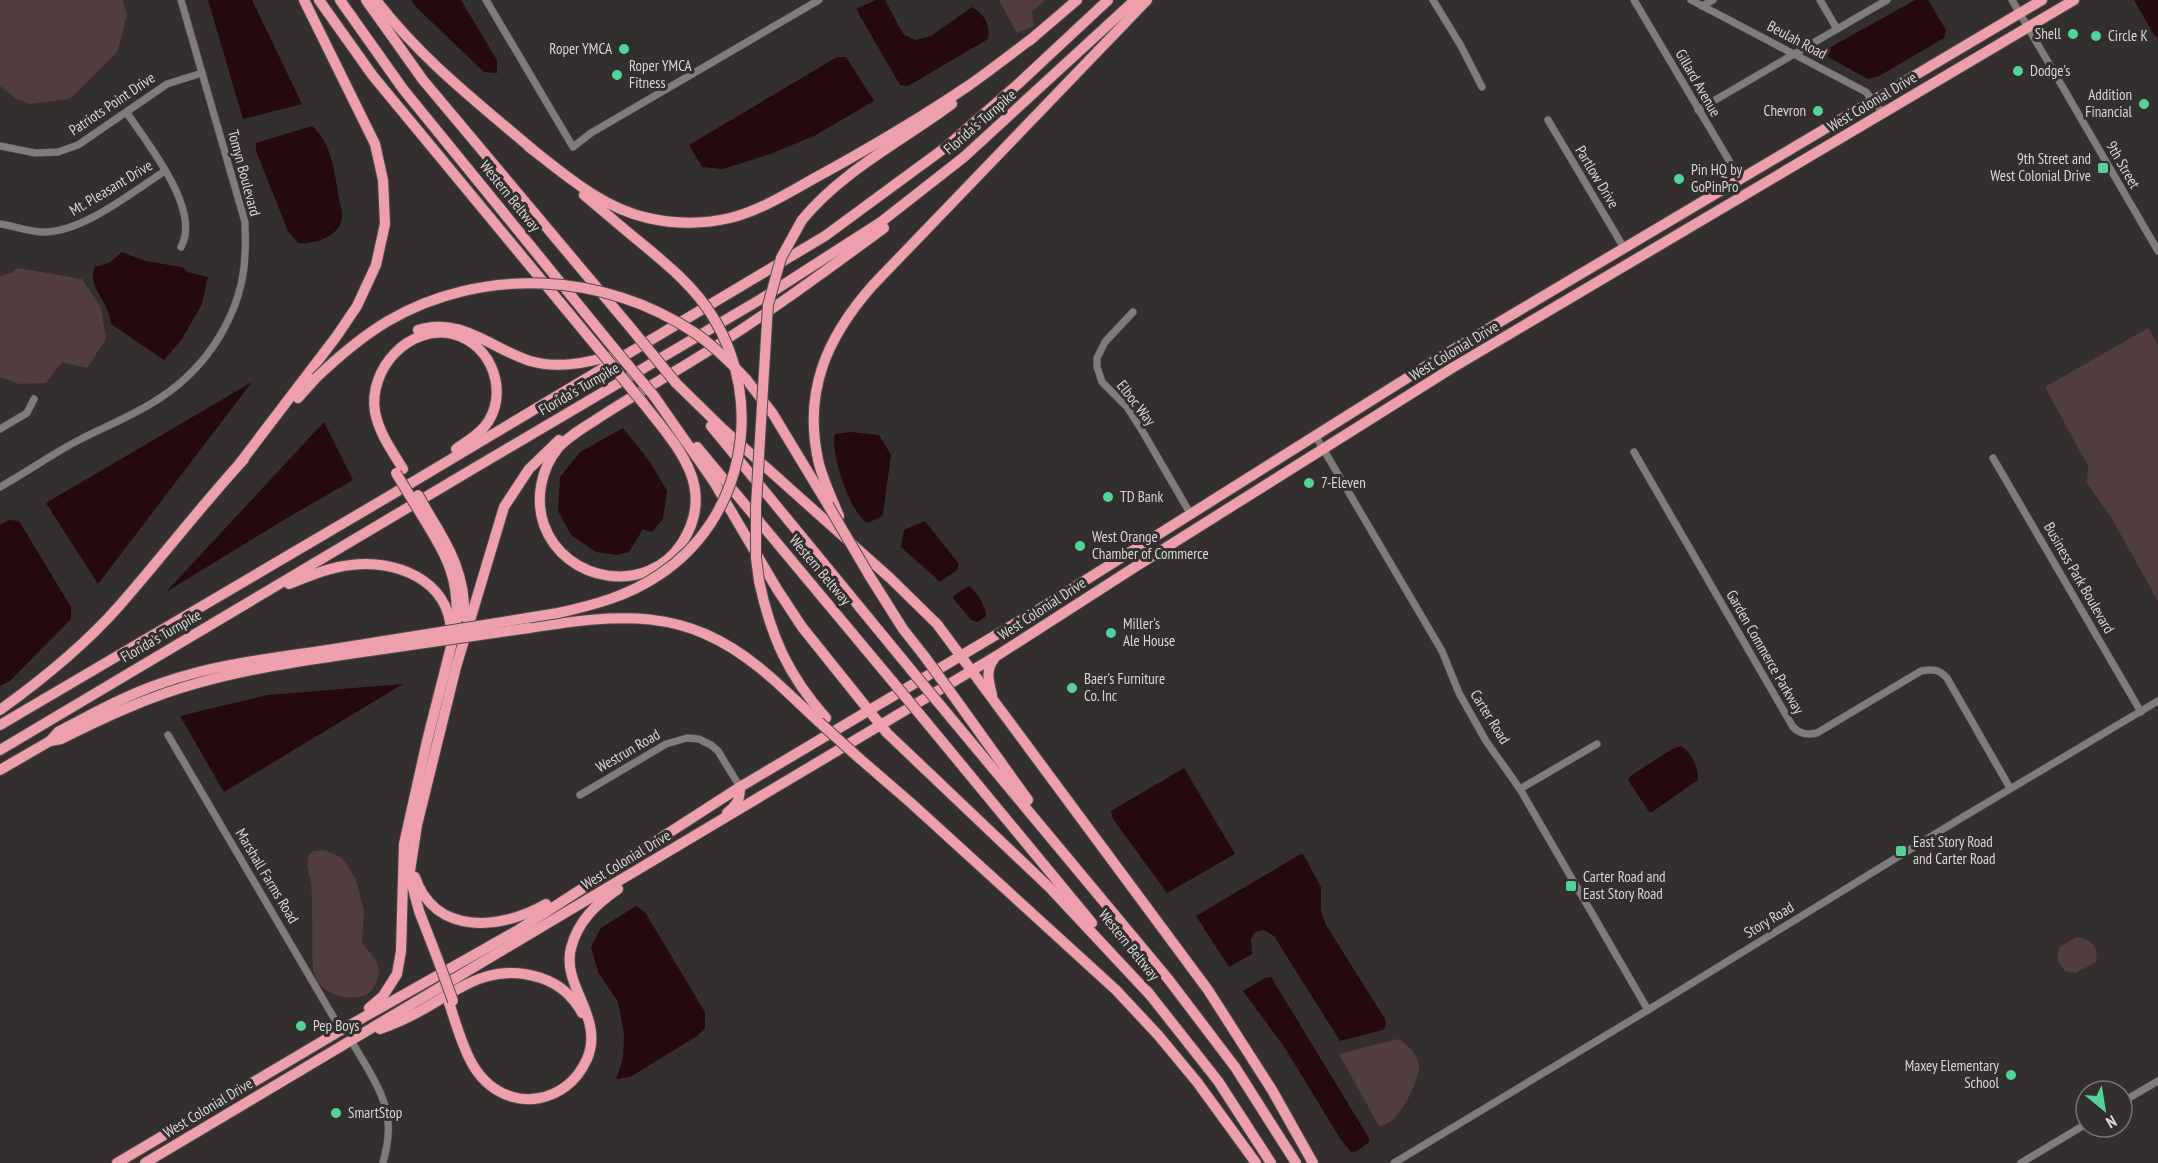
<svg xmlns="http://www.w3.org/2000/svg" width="2158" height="1163" viewBox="0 0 2158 1163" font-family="'PT Sans Narrow',sans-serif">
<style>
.green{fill:#513c3f}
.water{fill:#24090f}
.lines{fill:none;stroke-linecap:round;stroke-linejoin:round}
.minor-casing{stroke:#504c4c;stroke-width:8}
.highway-casing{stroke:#504c4c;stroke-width:12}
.minor{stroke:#817c7c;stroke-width:7}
.highway{stroke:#ed9fab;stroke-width:10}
.highway-bridge-casing{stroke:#504c4c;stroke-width:12;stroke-linecap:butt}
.highway-bridge{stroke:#ed9fab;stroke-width:10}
.poi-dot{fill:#52d397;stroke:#332f2f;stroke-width:2}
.labels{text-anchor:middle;stroke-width:6;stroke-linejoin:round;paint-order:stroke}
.poi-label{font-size:15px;fill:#d8d5d5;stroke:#332f2f;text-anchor:start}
.street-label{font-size:15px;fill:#d8d5d5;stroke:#332f2f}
</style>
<rect width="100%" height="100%" fill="#332f2f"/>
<g class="green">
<polygon points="0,0 122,0 127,14 118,51 70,99 29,104 15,98 0,86"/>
<polygon points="999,0 1045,0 1032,12 1034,26 1017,33"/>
<polygon points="18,268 82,279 101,308 106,339 87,368 62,362 46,383 19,384 0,377 0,276 11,273"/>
<polygon points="2148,328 2158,345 2158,601 2112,519 2087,483 2088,466 2045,387"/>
<path d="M324 850 342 858 356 879 364 911 362 943C366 949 373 955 376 961 383 972 376 992 363 996 344 1001 320 994 314 973 311 960 313 928 312 913 312 904 312 894 311 885 310 873 305 866 309 854L314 851Z"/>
<path d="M2077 937C2091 939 2099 947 2096 962L2076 973 2065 971 2057 959 2059 947Z"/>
<path d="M1398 1039C1407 1044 1418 1055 1419 1065 1420 1081 1397 1127 1379 1126L1339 1054Z"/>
</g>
<g class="water">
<polygon points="208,0 252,0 302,104 243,119"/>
<polygon points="411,0 461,0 497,60 497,73 484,72 416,7"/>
<path d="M876 0H885L903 34 915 40 931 36 972 7C984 14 991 25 988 39L908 86 900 85 856 9Z"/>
<polygon points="1915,0 1928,0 1946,30 1944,38 1879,76 1868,79 1828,57 1826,51 1831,47"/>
<polygon points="2134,0 2158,0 2158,38 2154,35"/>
<polygon points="837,57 846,57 874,101 814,136 773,153 723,169 702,167 689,145"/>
<path d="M312 126C332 143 335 174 339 199 340 204 343 212 342 217 341 236 314 245 298 243L288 231 256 151V143Z"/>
<path d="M122 252 145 261 182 267 188 272 208 277 202 304 182 339 164 360 111 324C110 319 109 314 107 309 101 295 88 283 95 267L109 263Z"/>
<polygon points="252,382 98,584 46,503"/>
<polygon points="324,422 353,480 282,521 166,592"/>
<polygon points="623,428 650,462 667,491 663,519 652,532 643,529 629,552 617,555 596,552 571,535 558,511 560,477 580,452"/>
<path d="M851 432 879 435 891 455 883 514 879 518 867 523C850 513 830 453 835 434Z"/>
<polygon points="9,520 19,521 71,607 71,619 10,681 0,686 0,525"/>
<polygon points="925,521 959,564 957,570 940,582 901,547 904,530"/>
<path d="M969 586C977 592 986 606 986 616L978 622 971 620 953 598 954 595Z"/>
<polygon points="403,684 224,792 180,716 268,695"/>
<path d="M1681 746C1692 753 1698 766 1698 780L1652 812H1649L1628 780 1629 777 1672 749Z"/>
<polygon points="1184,768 1235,854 1167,893 1113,819 1111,811"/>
<polygon points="1303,854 1321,887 1321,911 1326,925 1385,1019 1386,1026 1383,1030 1340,1041 1274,936 1264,930 1255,932 1251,939 1252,954 1229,967 1196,916 1299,855"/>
<polygon points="636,906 645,912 705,1012 705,1028 697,1036 630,1077 616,1079 623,1059 624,1033 618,1002 598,972 591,947 601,928"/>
<polygon points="1271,977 1369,1138 1369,1142 1357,1151 1351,1152 1341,1140 1285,1048 1243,991 1265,978"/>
</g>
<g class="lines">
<g class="minor-casing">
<g id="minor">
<polyline points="486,0 573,147 591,133 819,0"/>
<polyline points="1433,0 1461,46 1482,87"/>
<polyline points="1634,0 1740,179"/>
<polyline points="1691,0 1866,92 1883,113"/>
<polyline points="1820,0 1837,29"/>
<polyline points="2012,0 2158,251"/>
<polyline points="1702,6 1713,0"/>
<polyline points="1698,110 1887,0"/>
<path d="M127 113C147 143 202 210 181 247"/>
<polyline points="1548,120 1624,248"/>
<polyline points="0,146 35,153 58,152 78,145 167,84 202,73"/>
<path d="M0 224C13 226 28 231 41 232 81 234 132 192 165 171"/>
<polyline points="1133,312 1105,342 1097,358 1097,367 1102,382 1127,407 1140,427 1190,513"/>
<polyline points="0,429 27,413 34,399"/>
<polyline points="1315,435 1442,651 1459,693 1486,741 1520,789 1648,1010"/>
<path d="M1634 452 1793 727C1800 734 1807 735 1817 733L1921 671C1933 669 1939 669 1947 678L2010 788"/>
<polyline points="1993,458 2141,712"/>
<path d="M0 487C27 472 52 454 79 440 106 426 135 415 160 398 208 367 243 312 245 254 246 243 245 232 245 222L181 0"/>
<polyline points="168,735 341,1030"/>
<polyline points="1520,789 1597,744"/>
<polyline points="580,795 666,744 687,738 699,739 711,745 718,751 740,787"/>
<path d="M351 1040C367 1069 392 1101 388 1135 388 1144 385 1154 383 1163"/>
<polyline points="2122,1102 2158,1081"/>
<polyline points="1394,1163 1648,1010 1958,820 2158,701"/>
<polyline points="2021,1163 2086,1124"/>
</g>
</g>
<g class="highway-casing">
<g id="highway">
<polyline points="319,0 373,76 597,347"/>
<polyline points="340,0 403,89 608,341"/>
<polyline points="366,0 423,80 630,327"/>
<path d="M376 0C420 58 477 102 532 149"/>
<polyline points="1029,41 1077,0"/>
<path d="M528 146C564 174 602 208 648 218 674 224 704 224 730 218 763 210 794 189 824 173 873 146 922 117 968 86 991 70 1012 53 1034 37"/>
<polyline points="584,195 623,228"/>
<path d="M802 220C842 171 902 141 952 104"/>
<path d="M418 330C460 316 492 349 530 361 558 369 585 363 612 356"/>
<polyline points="746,379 773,414 828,505"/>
<polyline points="676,383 723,429 890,578 937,624 1208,990 1272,1090 1313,1163"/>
<polyline points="654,396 714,482 777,589 802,627 887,733 1051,889 1151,996"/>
<polyline points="298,398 316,378"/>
<path d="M643 403C676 445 718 487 682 543 648 596 565 583 544 525 535 499 541 469 558 448 568 437 581 429 594 421 624 401 656 383 687 364 755 323 820 275 884 228"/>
<polyline points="711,426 912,671"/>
<polyline points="697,447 893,682"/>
<polyline points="240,463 336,337 357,306 376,265 385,224 383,180 375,144 304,0"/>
<path d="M403 469C392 451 379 433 375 412 368 369 409 324 453 334 493 344 510 395 485 426 477 436 466 442 456 449"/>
<path d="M430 516C450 548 466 578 464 617"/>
<path d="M839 516C832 499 824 482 819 464 802 392 827 337 873 285L1147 0"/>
<polyline points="869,575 903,629 925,657"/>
<path d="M759 581C771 637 788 675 826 718"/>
<path d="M289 584C309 576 330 567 351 565 396 559 448 580 451 630"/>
<path d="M529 628C620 614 685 606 761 669 781 685 799 704 819 722"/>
<path d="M992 695C989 682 985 670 994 659"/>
<polyline points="957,701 1028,800"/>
<polyline points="941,706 1169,980 1235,1067 1296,1163"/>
<path d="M0 710C43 679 85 645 120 605 162 557 201 506 244 459"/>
<polyline points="922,717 1092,923"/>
<polyline points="0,725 386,498 825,236 946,147 1018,84 1108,0"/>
<path d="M50 741 61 739C105 717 150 696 198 683 243 670 289 663 335 656"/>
<polyline points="0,750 466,473 761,299 881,222 964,157 1135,0"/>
<polyline points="859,758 911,803 1116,990 1158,1035 1197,1082 1256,1163"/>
<path d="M0 770 50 741 58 732C92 714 126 695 162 683 218 663 276 658 334 649"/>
<path d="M727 813C737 805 740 800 740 787"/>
<path d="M415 877C435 936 501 930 546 904"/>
<polyline points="438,960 419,911 411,881 410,871 417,825 456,667 504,507 529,469 559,440"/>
<polyline points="1147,991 1218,1081 1271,1163"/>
<path d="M449 1003C462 1040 470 1085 513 1097 530 1102 550 1098 565 1087 575 1080 582 1070 587 1059 605 1017 561 986 571 948 578 921 596 904 618 889"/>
<path d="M369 1008 383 996 397 974 401 951 404 844 427 741 456 627C460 579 448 559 424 519"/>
<path d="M380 1029C394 1024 408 1018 422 1010 462 987 492 962 541 978 559 984 573 996 582 1013"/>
<polyline points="117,1163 343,1029 518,930 740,787 1038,610 1439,358 2042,0"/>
<polyline points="145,1163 998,655 1135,567 1452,368 2074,0"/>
</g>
</g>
<use href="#minor" class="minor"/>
<use href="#highway" class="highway"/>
<g class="highway-bridge-casing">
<g id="highway-bridge">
<polyline points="630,327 676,383"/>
<polyline points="608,341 654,396"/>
<polyline points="597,347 643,403"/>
<path d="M316 378C338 357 361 337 388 321 482 266 605 272 695 333 714 346 730 362 746 379"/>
<polyline points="396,473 424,519"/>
<polyline points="418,495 430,516"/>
<polyline points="828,505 869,575"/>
<polyline points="759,581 756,558 756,506 768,305 781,258 802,220"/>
<path d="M334 649 558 613C594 605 628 596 659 575 744 519 766 403 713 317 691 281 655 255 623 228"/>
<polyline points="335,656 529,628"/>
<polyline points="925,657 957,701"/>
<polyline points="912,671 941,706"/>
<polyline points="893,682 922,717"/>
<polyline points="819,722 859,758"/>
<polyline points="438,960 453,1001"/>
</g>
</g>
<use href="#highway-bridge" class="highway-bridge"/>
</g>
<g class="poi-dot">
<circle cx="2073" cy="34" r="6"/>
<circle cx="2096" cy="36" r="6"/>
<circle cx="624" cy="49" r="6"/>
<circle cx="2018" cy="71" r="6"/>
<circle cx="617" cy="75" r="6"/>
<circle cx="2144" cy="104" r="6"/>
<circle cx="1818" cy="111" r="6"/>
<rect x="2097" y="162" width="12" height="12" rx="3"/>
<circle cx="1679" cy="179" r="6"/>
<circle cx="1309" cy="483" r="6"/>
<circle cx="1108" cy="497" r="6"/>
<circle cx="1080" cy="546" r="6"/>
<circle cx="1111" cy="633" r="6"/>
<circle cx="1072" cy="688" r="6"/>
<rect x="1895" y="845" width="12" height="12" rx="3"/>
<rect x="1565" y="880" width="12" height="12" rx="3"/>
<circle cx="301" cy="1026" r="6"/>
<circle cx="2011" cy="1075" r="6"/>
<circle cx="336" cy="1113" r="6"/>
</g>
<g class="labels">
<g class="poi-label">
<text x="2061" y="39" text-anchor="end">Shell</text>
<text x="2108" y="41">Circle K</text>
<text x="612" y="54" text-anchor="end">Roper YMCA</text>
<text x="629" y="71">Roper YMCA<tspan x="629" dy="17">Fitness</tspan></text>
<text x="2030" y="76">Dodge's</text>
<text x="2132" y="100" text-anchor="end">Addition<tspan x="2132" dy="17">Financial</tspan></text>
<text x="1806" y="116" text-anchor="end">Chevron</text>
<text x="2091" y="164" text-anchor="end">9th Street and<tspan x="2091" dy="17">West Colonial Drive</tspan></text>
<text x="1691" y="175">Pin HQ by<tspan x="1691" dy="17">GoPinPro</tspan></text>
<text x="1321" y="488">7-Eleven</text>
<text x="1120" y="502">TD Bank</text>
<text x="1092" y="542">West Orange<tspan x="1092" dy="17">Chamber of Commerce</tspan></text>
<text x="1123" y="629">Miller's<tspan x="1123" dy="17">Ale House</tspan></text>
<text x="1084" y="684">Baer's Furniture<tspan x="1084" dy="17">Co. Inc</tspan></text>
<text x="1913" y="847">East Story Road<tspan x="1913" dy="17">and Carter Road</tspan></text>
<text x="1583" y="882">Carter Road and<tspan x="1583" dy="17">East Story Road</tspan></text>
<text x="313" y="1031">Pep Boys</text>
<text x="1999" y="1071" text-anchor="end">Maxey Elementary<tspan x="1999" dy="17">School</tspan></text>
<text x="348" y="1118">SmartStop</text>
</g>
<g class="street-label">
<text transform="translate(1797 40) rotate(28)" y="5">Beulah Road</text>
<text transform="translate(1698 83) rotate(60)" y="5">Gillard Avenue</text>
<text transform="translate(1872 102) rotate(-31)" y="5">West Colonial Drive</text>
<text transform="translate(112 104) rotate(-34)" y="5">Patriots Point Drive</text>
<text transform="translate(980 122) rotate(-41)" y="5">Florida's Turnpike</text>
<text transform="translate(2123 165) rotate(60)" y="5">9th Street</text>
<text transform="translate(244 173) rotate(75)" y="5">Tomyn Boulevard</text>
<text transform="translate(1597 177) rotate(59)" y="5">Partlow Drive</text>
<text transform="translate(111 188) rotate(-31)" y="5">Mt. Pleasant Drive</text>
<text transform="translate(510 196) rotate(51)" y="5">Western Beltway</text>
<text transform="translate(1454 351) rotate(-31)" y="5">West Colonial Drive</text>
<text transform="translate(579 389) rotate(-30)" y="5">Florida's Turnpike</text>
<text transform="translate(1136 403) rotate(52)" y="5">Elboc Way</text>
<text transform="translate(820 570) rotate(50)" y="5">Western Beltway</text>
<text transform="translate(2079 578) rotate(60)" y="5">Business Park Boulevard</text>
<text transform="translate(1042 609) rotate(-33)" y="5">West Colonial Drive</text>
<text transform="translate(161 636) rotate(-30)" y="5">Florida's Turnpike</text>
<text transform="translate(1765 652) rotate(60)" y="5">Garden Commerce Parkway</text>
<text transform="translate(1490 717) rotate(58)" y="5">Carter Road</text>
<text transform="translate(628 751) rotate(-30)" y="5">Westrun Road</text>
<text transform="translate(626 860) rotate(-31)" y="5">West Colonial Drive</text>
<text transform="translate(267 876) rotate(59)" y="5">Marshall Farms Road</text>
<text transform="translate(1769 920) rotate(-31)" y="5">Story Road</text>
<text transform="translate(1129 945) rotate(51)" y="5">Western Beltway</text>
<text transform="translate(208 1108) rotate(-31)" y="5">West Colonial Drive</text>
</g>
</g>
<g transform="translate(2104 1109) rotate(150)"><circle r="28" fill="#332f2f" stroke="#757171" stroke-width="1.5"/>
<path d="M0-4.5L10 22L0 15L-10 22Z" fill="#52d397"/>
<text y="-9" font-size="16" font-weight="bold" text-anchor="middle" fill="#d8d5d5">N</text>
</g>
</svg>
